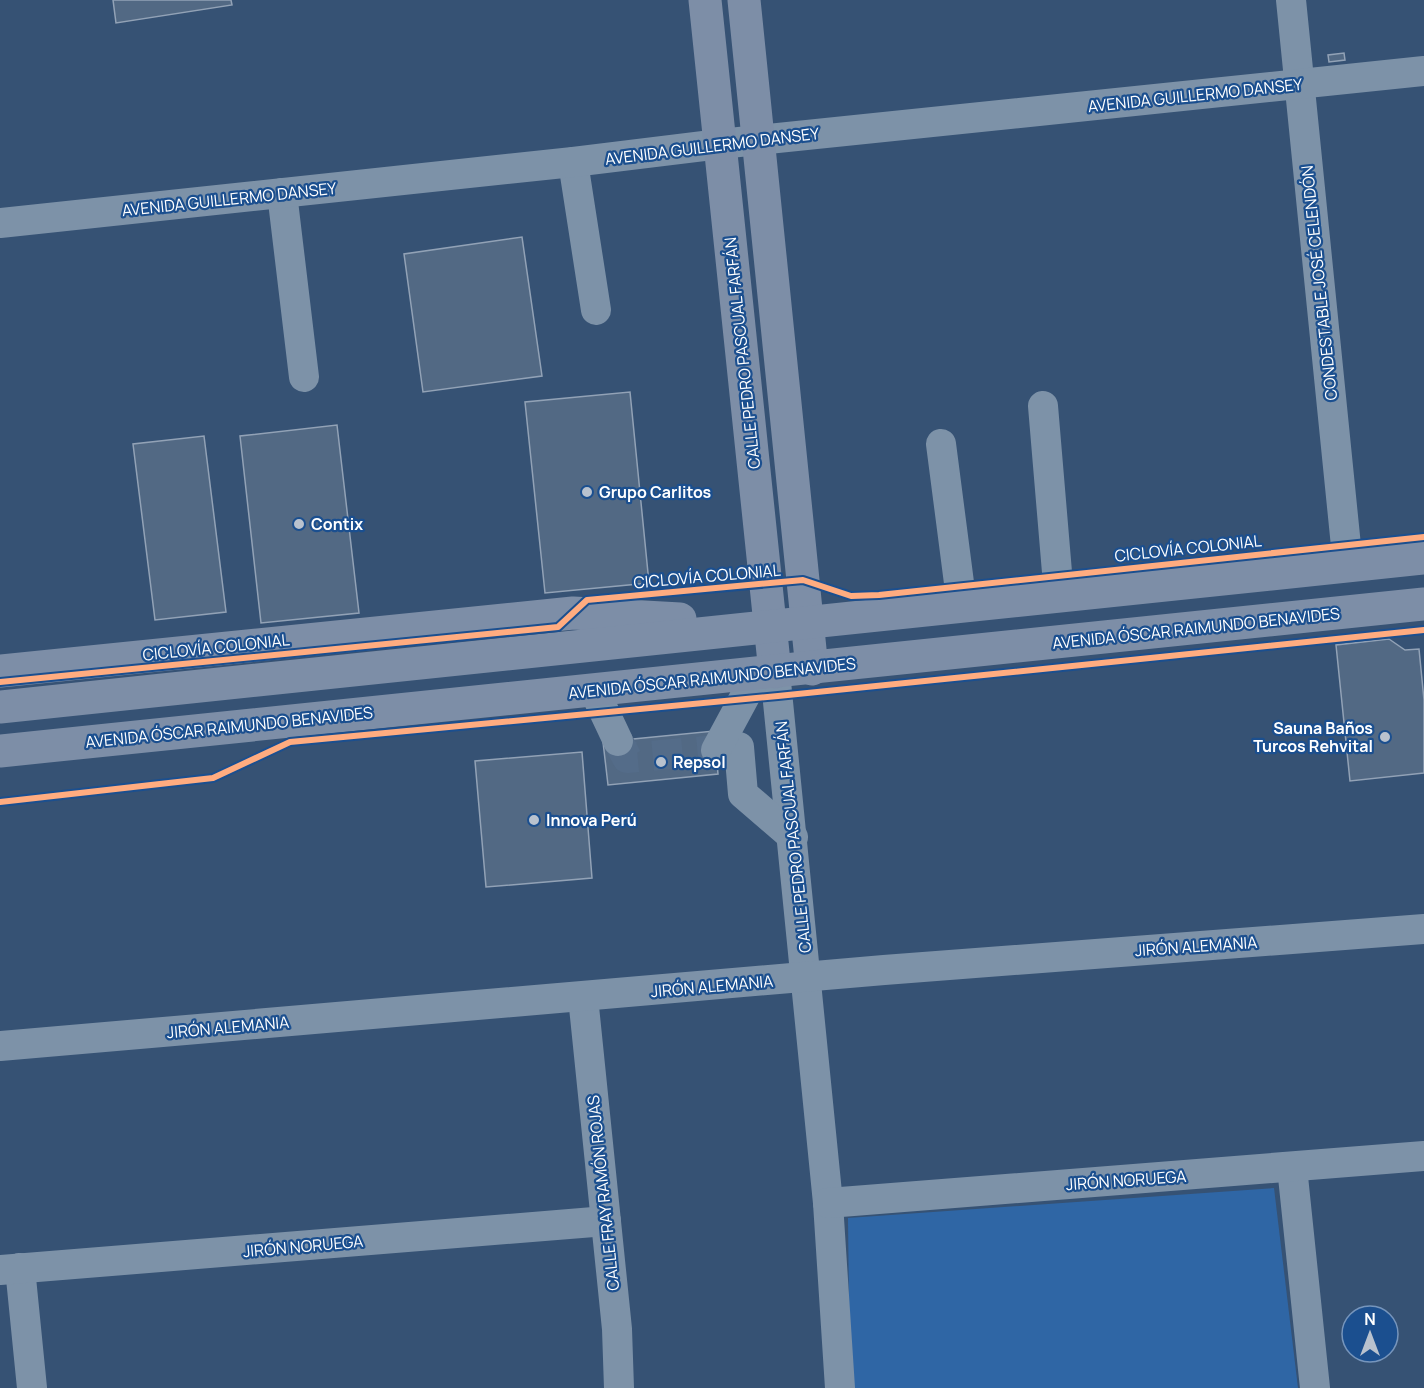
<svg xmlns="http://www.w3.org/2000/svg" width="1424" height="1388" viewBox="0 0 1424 1388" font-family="Manrope,sans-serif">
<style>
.green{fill:#2f66a5}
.building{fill:#526984;stroke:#92a2b6;stroke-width:1.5}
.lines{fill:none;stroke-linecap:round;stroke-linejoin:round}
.minor-tunnel{stroke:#546c89;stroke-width:30;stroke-dasharray:30 15;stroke-linecap:butt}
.minor{stroke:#7d92a8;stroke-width:30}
.major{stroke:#7d8ea7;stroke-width:33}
.cycleway-casing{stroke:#1b4f8f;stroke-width:10}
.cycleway{stroke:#ffac80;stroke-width:6}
.poi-dot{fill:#b9c2ce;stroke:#1b4f8f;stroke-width:2}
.labels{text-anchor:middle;stroke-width:4.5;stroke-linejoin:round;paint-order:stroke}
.street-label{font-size:16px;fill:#fff;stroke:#1b4f8f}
.poi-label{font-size:16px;font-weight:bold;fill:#fff;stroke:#1b4f8f;text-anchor:start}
</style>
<rect width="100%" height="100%" fill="#365274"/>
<polygon class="green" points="1274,1188 1298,1388 850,1388 848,1218"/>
<g class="building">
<polygon points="113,0 231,0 232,5 116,23"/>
<polygon points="1344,53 1345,60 1329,62 1328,55"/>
<polygon points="522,237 542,376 423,392 404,254"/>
<polygon points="630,392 649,583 545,593 525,402"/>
<polygon points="337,425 359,613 261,623 240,436"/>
<polygon points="204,436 226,612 155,620 133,444"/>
<polygon points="1389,639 1405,650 1419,649 1424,700 1424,773 1350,781 1336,645"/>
<polygon points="714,731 718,774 608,785 603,742"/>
<polygon points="582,752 592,878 486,887 475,761"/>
</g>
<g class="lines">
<polyline class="minor-tunnel" points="618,741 627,758 716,750"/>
<g class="minor">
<polyline points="1291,0 1348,566"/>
<polyline points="573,162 596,310"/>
<polyline points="282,193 304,377"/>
<polyline points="0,223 573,162 720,144 1424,71"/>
<polyline points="1043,406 1059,596"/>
<polyline points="941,444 962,606"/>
<polyline points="775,672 828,1203 840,1388"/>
<polyline points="594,690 618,741"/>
<polyline points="739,747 743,794 793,837"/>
<polyline points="716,750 757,674"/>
<polyline points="583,997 617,1329 619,1388"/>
<polyline points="0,1046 884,970 1424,929"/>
<polyline points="1292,1167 1315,1388"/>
<polyline points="828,1203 1424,1156"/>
<polyline points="20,1268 32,1388"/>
<polyline points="0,1270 606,1221"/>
</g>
<g class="major">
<polyline points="705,0 775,672"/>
<polyline points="744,0 812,669"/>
<polyline points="0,671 573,613 680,619"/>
<polyline points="0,707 1424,558"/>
<polyline points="0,751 1424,604"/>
</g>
<g class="cycleway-casing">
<g id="cycleway">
<polyline points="0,682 558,627 587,600 803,580 851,596 879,595 1424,537"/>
<polyline points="0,802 213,778 290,742 778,696 1424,630"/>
</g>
</g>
<use href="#cycleway" class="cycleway"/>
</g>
<g class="poi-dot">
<circle cx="587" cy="492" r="6"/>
<circle cx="299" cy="524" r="6"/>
<circle cx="1385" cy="737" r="6"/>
<circle cx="661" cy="762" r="6"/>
<circle cx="534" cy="820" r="6"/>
</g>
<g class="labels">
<g class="street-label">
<text transform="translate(1195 95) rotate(-6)" y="6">AVENIDA GUILLERMO DANSEY</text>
<text transform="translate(712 146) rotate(-7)" y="6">AVENIDA GUILLERMO DANSEY</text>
<text transform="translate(229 199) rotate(-6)" y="6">AVENIDA GUILLERMO DANSEY</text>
<text transform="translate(1319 283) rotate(-96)" y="6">CONDESTABLE JOSÉ CELENDÓN</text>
<text transform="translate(742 353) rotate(-96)" y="6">CALLE PEDRO PASCUAL FARFÁN</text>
<text transform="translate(1188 548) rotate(-6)" y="6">CICLOVÍA COLONIAL</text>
<text transform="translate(707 576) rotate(-5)" y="6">CICLOVÍA COLONIAL</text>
<text transform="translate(1196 628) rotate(-6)" y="6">AVENIDA ÓSCAR RAIMUNDO BENAVIDES</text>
<text transform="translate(216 647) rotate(-6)" y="6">CICLOVÍA COLONIAL</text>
<text transform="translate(712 678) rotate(-6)" y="6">AVENIDA ÓSCAR RAIMUNDO BENAVIDES</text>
<text transform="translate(229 727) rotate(-6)" y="6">AVENIDA ÓSCAR RAIMUNDO BENAVIDES</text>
<text transform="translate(793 837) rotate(-96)" y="6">CALLE PEDRO PASCUAL FARFÁN</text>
<text transform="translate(1196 946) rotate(-4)" y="6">JIRÓN ALEMANIA</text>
<text transform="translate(712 986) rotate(-5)" y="6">JIRÓN ALEMANIA</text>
<text transform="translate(228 1027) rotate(-5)" y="6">JIRÓN ALEMANIA</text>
<text transform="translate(1126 1180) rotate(-4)" y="6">JIRÓN NORUEGA</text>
<text transform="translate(603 1193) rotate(-96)" y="6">CALLE FRAY RAMÓN ROJAS</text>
<text transform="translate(303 1246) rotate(-5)" y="6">JIRÓN NORUEGA</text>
</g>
<g class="poi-label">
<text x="599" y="498">Grupo Carlitos</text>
<text x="311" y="530">Contix</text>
<text x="1373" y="734" text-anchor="end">Sauna Baños<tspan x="1373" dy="18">Turcos Rehvital</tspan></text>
<text x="673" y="768">Repsol</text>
<text x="546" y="826">Innova Perú</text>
</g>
</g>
<g transform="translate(1370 1334)"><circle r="28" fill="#1b4f8f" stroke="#7695bc" stroke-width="1.5"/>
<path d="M0-4.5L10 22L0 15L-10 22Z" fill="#b9c2ce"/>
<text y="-9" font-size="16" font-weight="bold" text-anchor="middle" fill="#ffffff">N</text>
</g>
</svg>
